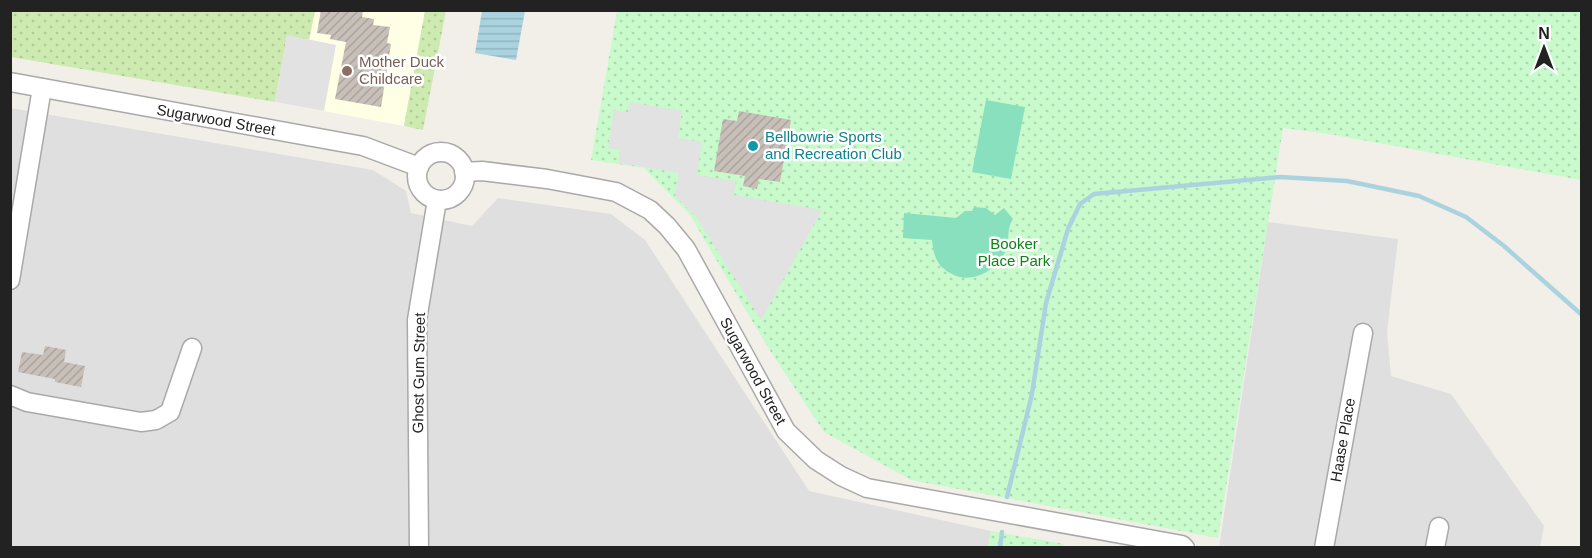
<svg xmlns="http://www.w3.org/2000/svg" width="1592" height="558" viewBox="0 0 1592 558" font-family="Arial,sans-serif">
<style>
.residential{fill:#e0dfdf}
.education{fill:#ffffe5}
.grass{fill:url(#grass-dots)}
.park{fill:url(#park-dots)}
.pitch{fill:#88e0be}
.parking{fill:#e2e2e2}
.water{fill:url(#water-rules)}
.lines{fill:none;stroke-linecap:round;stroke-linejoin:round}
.stream{stroke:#aad3df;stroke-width:4.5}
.building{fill:url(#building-hatch)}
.minor-casing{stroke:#a9a9a9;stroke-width:21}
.minor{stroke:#fff;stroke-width:18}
.education-dot{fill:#8d6e63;stroke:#fff;stroke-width:2}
.culture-dot{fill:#0f9aa8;stroke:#fff;stroke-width:2}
.labels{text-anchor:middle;stroke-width:5;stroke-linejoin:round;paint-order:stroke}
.education-label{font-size:15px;fill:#785e54;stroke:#fff;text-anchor:start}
.street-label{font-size:15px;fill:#222;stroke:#fff}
.culture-label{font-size:15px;fill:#0d838f;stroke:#fff;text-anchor:start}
.park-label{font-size:15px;fill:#0c8416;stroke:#fff}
</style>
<defs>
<pattern id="grass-dots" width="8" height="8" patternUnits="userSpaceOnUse" patternTransform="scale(1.5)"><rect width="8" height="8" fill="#cdebb0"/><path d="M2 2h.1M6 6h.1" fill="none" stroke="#b0c997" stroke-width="1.8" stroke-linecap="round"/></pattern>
<pattern id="park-dots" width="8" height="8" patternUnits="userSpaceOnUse" patternTransform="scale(1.5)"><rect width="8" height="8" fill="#c8facc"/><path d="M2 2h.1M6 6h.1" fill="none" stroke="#acd6af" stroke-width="1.8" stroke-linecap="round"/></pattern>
<pattern id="water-rules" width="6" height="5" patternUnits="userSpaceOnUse" patternTransform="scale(1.5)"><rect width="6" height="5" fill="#aad3df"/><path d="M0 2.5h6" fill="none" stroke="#92b5bf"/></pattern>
<pattern id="building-hatch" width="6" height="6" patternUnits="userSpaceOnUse" patternTransform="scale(1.5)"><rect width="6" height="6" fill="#c7bfb8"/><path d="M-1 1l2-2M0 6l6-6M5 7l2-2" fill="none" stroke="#aba49e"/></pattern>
</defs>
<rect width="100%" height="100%" fill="#f2efe9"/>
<g class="residential">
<polygon points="10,108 373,170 406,191 411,213 472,226 498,198 611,214 645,240 809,491 991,531 988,547 11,547"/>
<polygon points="1268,222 1398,239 1387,332 1391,376 1451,394 1544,526 1540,547 1219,548"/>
</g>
<polygon class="education" points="315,11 425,11 404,126 275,102 287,35 309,39"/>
<g class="grass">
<polygon points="10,11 315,11 309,40 287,36 275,102 11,57"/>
<polygon points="425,11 446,11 423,130 404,126"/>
</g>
<g class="park">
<polygon points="617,11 1581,11 1581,180 1329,134 1283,128 1218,538 911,480 824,432 767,346 690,215 644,168 591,160"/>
<polygon points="991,531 1064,544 1063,547 988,547"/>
</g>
<g class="pitch">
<polygon points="986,100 1025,107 1011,179 972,172"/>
<path d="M974 207 986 208 995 215 1004 208 1013 219C1006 229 1010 240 1006 250 998 270 971 285 952 274 936 266 934 256 932 240L903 238 904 213 956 218 965 211H972Z"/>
</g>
<g class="parking">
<polygon points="287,35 336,45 324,111 275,102"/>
<polygon points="630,102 682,111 678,138 702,142 697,175 736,181 734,195 822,210 761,320 697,218 675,196 679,173 618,163 620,150 608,148 614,110 628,112"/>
</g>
<polygon class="water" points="482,11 525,11 516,60 475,53"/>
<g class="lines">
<g class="stream">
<polyline points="1007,497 1032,394 1046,303 1068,229 1080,204 1094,194 1280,177 1347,181 1419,196 1466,217 1504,246 1582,315"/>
<polyline points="1000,548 1002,532"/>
</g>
</g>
<g class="building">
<polygon points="321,10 363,10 362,17 374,19 373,25 390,27 387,43 391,44 381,107 335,99 346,42 330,39 331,35 317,33"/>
<polygon points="739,111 791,120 780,182 759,179 757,189 743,186 745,176 714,171 723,119 737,121"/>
<polygon points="45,346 66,350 64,362 85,366 81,387 55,382 55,379 18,372 22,352 43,355"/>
</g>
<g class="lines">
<g class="minor-casing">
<g id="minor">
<polyline points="10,82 363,146 419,167"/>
<circle cx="441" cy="176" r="24"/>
<polyline points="464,172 482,171 547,179 616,192 650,210 667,226 686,249 786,431 816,460 841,476 867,488 1182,545 1185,548"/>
<polyline points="10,280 42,88"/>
<polyline points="10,395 27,402 141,422 156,420 170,412 192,348"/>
<polyline points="419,548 417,320 437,200"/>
<polyline points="1324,548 1363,333"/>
<polyline points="1435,548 1439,527"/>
</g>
</g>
<use href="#minor" class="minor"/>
</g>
<circle class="education-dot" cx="347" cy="71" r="6"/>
<circle class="culture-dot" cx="753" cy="146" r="6"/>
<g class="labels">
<g class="education-label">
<text x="359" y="67">Mother Duck<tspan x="359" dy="17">Childcare</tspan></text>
</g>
<g class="street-label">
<text transform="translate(216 120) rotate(10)" y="5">Sugarwood Street</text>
<text transform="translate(753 371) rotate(61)" y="5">Sugarwood Street</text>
<text transform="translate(419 373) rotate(-89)" y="5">Ghost Gum Street</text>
<text transform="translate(1343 440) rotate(-80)" y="5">Haase Place</text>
</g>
<g class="culture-label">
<text x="765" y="142">Bellbowrie Sports<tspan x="765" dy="17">and Recreation Club</tspan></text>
</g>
<g class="park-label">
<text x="1014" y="249">Booker<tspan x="1014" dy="17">Place Park</tspan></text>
</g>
</g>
<rect width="1592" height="558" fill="none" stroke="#222222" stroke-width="24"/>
<g transform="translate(1544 48)" stroke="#ffffff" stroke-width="4.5" paint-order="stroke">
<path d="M0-4.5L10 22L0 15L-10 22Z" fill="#222222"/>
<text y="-9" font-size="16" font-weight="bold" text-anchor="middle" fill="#222222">N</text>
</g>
</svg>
